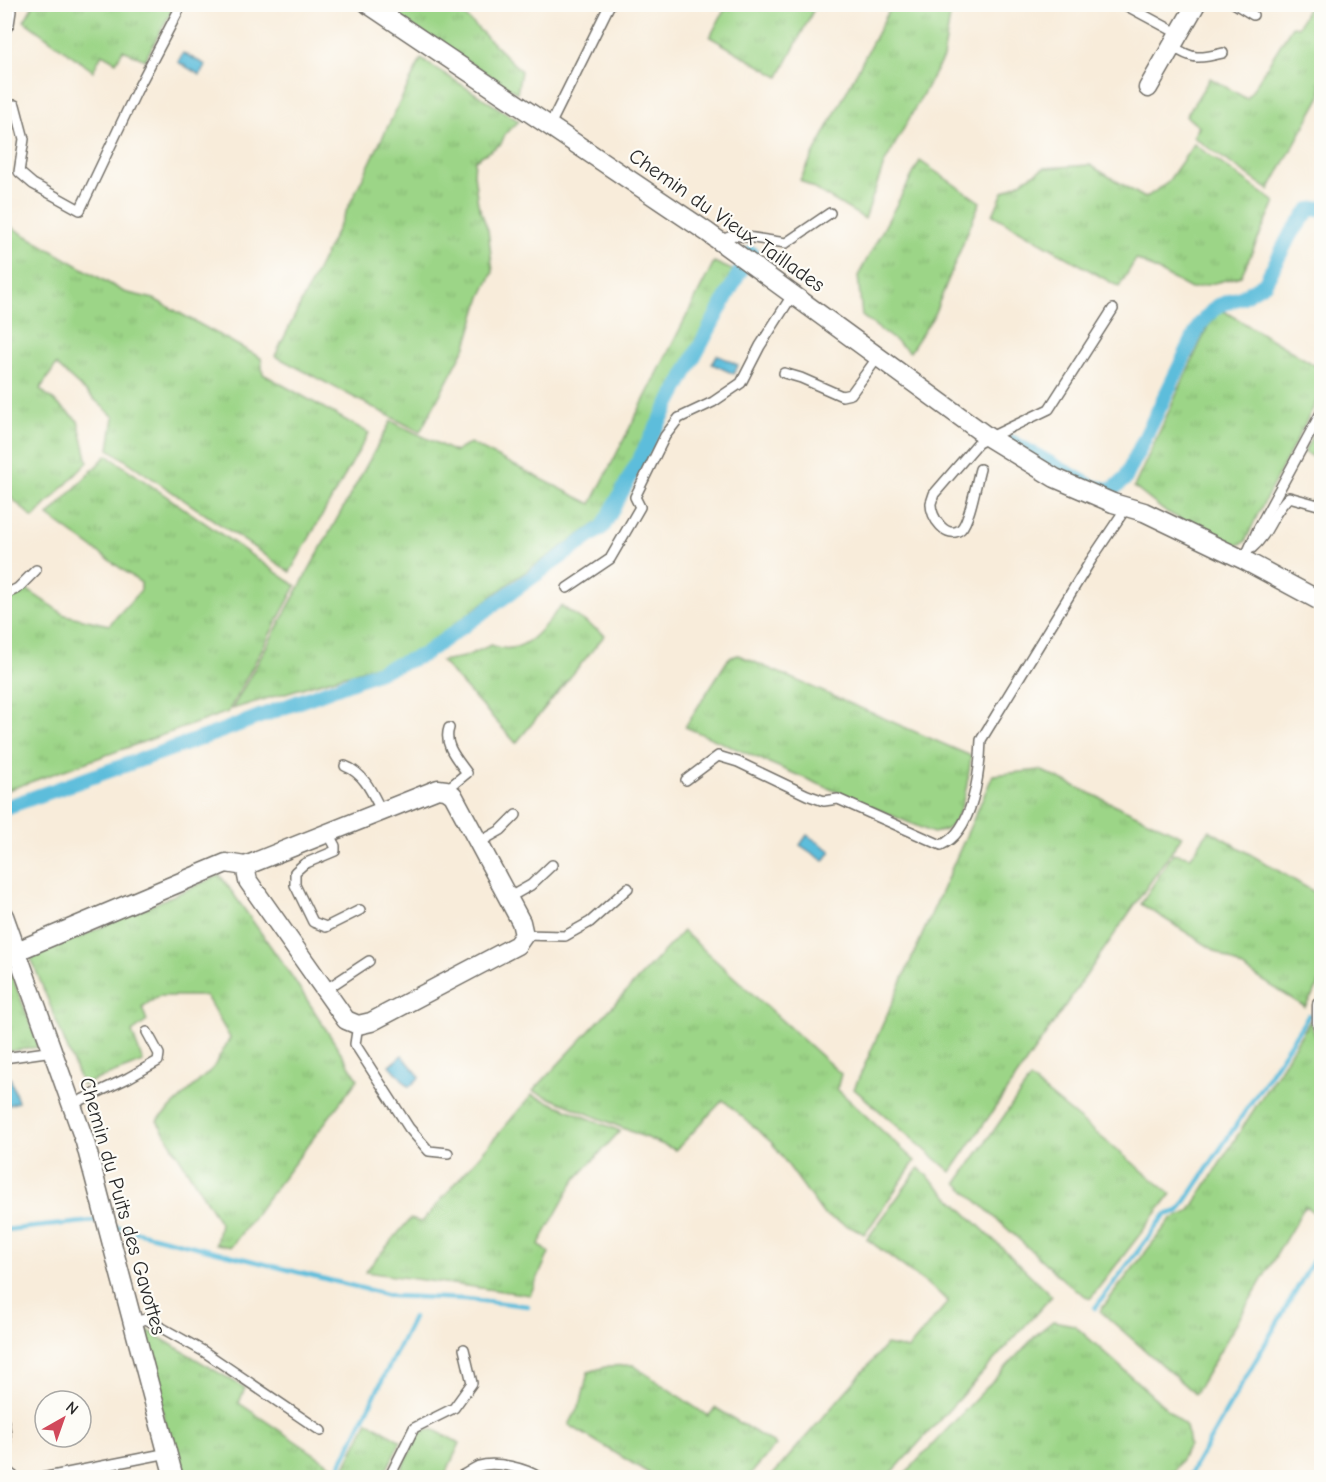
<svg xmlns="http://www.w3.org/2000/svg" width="1326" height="1482" viewBox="0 0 1326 1482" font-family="'Comic Neue',sans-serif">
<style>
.grass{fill:url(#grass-tufts);stroke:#648059;stroke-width:1.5}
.water{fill:#5dbddb;stroke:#447483;stroke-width:1.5}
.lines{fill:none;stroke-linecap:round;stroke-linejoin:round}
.stream{stroke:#5dbddb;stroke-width:4.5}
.canal{stroke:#5dbddb;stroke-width:15}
.service-casing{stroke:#736f68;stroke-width:12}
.minor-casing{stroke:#736f68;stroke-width:21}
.service{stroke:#fff;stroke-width:9}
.minor{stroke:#fff;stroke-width:18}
.labels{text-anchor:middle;stroke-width:4.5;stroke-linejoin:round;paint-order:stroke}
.street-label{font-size:21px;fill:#2b2b2b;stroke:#fdfcf7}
</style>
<defs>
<pattern id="grass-tufts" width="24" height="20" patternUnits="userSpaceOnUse" patternTransform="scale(1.5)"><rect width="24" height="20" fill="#9cd587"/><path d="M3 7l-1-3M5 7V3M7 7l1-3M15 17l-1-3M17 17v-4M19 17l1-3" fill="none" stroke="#87b775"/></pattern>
</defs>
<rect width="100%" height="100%" fill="#fdfcf7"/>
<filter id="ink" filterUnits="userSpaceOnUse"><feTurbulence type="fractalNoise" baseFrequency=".0167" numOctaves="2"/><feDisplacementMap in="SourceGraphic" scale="12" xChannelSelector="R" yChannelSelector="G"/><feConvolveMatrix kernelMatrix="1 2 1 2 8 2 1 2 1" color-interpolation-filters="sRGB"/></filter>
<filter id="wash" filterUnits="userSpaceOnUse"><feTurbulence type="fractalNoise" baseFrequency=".008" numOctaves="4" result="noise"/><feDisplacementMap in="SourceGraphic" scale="24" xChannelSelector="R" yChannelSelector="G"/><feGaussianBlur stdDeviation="1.35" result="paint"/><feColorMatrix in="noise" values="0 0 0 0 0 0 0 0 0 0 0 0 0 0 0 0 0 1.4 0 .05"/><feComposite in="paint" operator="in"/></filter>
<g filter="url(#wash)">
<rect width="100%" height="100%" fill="#f8ecda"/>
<g class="grass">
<polygon points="34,4 175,4 175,5 145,60 123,50 116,62 102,54 93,71 24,21"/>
<polygon points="385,4 454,5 521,71 517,93 384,8"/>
<polygon points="727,5 816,5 779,77 710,37"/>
<polygon points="892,5 952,5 943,58 884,164 865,219 800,180"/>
<polygon points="1309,5 1321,5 1321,96 1269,190 1193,137 1199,127 1186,116 1210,78 1247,99 1292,26 1298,27"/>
<polygon points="421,59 519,121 505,134 501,144 475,160 474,174 478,204 488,230 493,272 481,297 466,346 420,432 275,356"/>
<polygon points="1194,144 1275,202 1241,276 1191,289 1136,259 1119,287 993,215 1003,192 1044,168 1090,165 1145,198 1167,183"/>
<polygon points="920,161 980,202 933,317 910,352 862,316 858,276"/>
<polygon points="4,223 124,292 154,299 261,358 263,374 369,433 290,572 109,449 114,417 56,365 40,389 78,421 88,462 33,518 5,492"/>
<polygon points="714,262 737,272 601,520 511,582 415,654 232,709 391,421 455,452 470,443 591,504"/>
<polygon points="1222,310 1321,369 1321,393 1257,516 1245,542 1233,547 1163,510 1134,487 1208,326"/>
<polygon points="1321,419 1321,462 1304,452"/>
<polygon points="107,455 296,586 228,712 5,791 5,597 26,589 65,615 109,625 141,590 141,583 48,516"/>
<path d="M561 606 605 635 516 743 441 661 464 657 491 645C523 659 543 628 561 606Z"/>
<path d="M738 655 971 756C969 775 964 818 947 829 944 831 937 832 933 833L685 727 729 658Z"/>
<polygon points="1040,770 1182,836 951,1172 854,1089 993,775"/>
<polygon points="1209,830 1321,896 1321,982 1305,1007 1141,904 1173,853 1191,857"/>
<polygon points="220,875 293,978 358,1079 231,1247 216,1244 220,1223 157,1121 213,1068 230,1038 206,996 159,996 142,1007 147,1021 132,1032 143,1062 82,1085 31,958"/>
<polygon points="683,931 841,1074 837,1089 915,1161 865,1234 824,1215 772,1143 723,1100 676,1150 533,1091"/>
<polygon points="5,957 39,1047 5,1052"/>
<polygon points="1310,1021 1315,1035 1321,1040 1321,1218 1305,1206 1195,1394 1100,1311 1171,1219 1189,1212"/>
<polygon points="1030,1079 1171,1194 1090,1299 1069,1285 957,1183"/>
<polygon points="532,1095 620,1131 574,1181 539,1244 549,1253 530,1295 365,1272 410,1219 422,1222"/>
<polygon points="919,1168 1052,1296 888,1477 771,1477 886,1345 908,1349 948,1302 939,1293 867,1239"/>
<polygon points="1053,1321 1074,1325 1186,1426 1189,1445 1171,1477 902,1477 1039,1332"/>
<polygon points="147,1330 245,1388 239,1403 332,1466 326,1477 181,1477 141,1337"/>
<polygon points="633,1365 708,1416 716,1408 776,1445 748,1477 655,1477 569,1425 581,1402 588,1372 609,1366"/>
<polygon points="368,1421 401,1441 383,1477 340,1477"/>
<polygon points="426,1429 434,1430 460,1443 444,1477 397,1477 419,1434"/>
</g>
<g class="water">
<polygon points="183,53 206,65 200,75 178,62"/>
<polygon points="717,355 738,365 734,374 712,364"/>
<polygon points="807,835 831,851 824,861 800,845"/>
<polygon points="402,1055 420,1077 409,1087 390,1065"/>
<polygon points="10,1077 18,1102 6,1106 5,1079"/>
</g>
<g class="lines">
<g class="stream">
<polyline points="113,1226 393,1296 466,1299 528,1306"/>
<polyline points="4,1230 94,1221 102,1223"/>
<polyline points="1095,1308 1165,1215 1179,1211 1309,1015"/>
<polyline points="334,1478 413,1318"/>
<polyline points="1188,1478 1322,1245"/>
</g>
<g class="canal">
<polyline points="1012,442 1093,487 1112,490 1125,479 1200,324 1217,306 1242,297 1265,283 1289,237 1309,210 1322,208"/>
<polyline points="4,808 216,733 423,655 603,527 737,277 751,253 752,254"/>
</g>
</g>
</g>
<g filter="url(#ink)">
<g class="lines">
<g class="service-casing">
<g id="service">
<polyline points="1235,4 1253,15"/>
<polyline points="1127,6 1179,34"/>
<polyline points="4,32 9,24 11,11 7,4"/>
<path d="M1172 46C1193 60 1199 59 1223 53"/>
<polyline points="15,105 24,139 19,172 33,184 80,210 138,88 182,4"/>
<polyline points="550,125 610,4"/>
<polyline points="720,241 734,235 786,243 830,213"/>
<polyline points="784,373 801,378 842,396 851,394 878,357"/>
<path d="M980 469C976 483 970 520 961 529 947 541 930 517 931 503 932 500 933 497 934 494L978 443 1049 409 1113 309"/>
<path d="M1252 548C1269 534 1273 511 1289 497L1318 505 1322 500"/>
<polyline points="1244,560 1258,529 1322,411"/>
<polyline points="567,588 610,559 640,507 635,497 665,436 679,418 713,402 741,383 760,346 793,294"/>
<polyline points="4,595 18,588 36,570"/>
<path d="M345 766C365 774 372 793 382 812"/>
<path d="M686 780 718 756 738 762 807 795 824 801 838 799 941 845C973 832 980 772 981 740L1091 560 1128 505"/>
<path d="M446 790 467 773C458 760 443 745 449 728"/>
<polyline points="328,833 335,846 335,851 304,864 295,872 295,885 313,922 326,927 360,910"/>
<polyline points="478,843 501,830 516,815"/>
<polyline points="508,898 531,885 552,865"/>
<polyline points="524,935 565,936 590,922 628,888"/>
<polyline points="325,990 369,961"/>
<polyline points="358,1025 355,1044 409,1128 429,1151 448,1153"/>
<polyline points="4,1058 53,1051"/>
<polyline points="73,1104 128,1078 158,1061 159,1054 147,1032"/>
<polyline points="133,1322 146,1319 203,1351 321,1431"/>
<path d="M4 1422C8 1438 5 1455 8 1472L16 1478"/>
<polyline points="42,1478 168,1453"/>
<polyline points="389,1478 414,1428 454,1408 472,1383 464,1349"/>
<path d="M457 1478C465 1475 472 1469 479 1466 496 1461 526 1468 540 1478"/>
</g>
</g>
<g class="minor-casing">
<g id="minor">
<polyline points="368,4 707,232 988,437 1055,478 1113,503 1144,512 1244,560 1322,602"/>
<polyline points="1148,88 1196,4"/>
<polyline points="4,916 85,1142 174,1478"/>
<polyline points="17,951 226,863 245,866 438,789 446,790 453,795 521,922 524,935 517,945 371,1022 358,1025 346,1020 248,881 245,866"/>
<polyline points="1322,1005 1322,1023"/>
</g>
</g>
<use href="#service" class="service"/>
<use href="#minor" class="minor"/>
</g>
</g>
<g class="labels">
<g class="street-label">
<text transform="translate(727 220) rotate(35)" y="7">Chemin du Vieux Taillades</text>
<text transform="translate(123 1206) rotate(74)" y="7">Chemin du Puits des Gavottes</text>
</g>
</g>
<rect width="1326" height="1482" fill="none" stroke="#fdfcf7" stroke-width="24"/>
<g transform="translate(63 1419) rotate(40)"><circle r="28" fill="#fdfcf7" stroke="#a9a8a5" stroke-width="1.5"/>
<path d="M0-4.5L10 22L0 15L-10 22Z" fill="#d1495b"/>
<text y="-9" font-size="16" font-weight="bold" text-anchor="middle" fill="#2b2b2b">N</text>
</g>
</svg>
